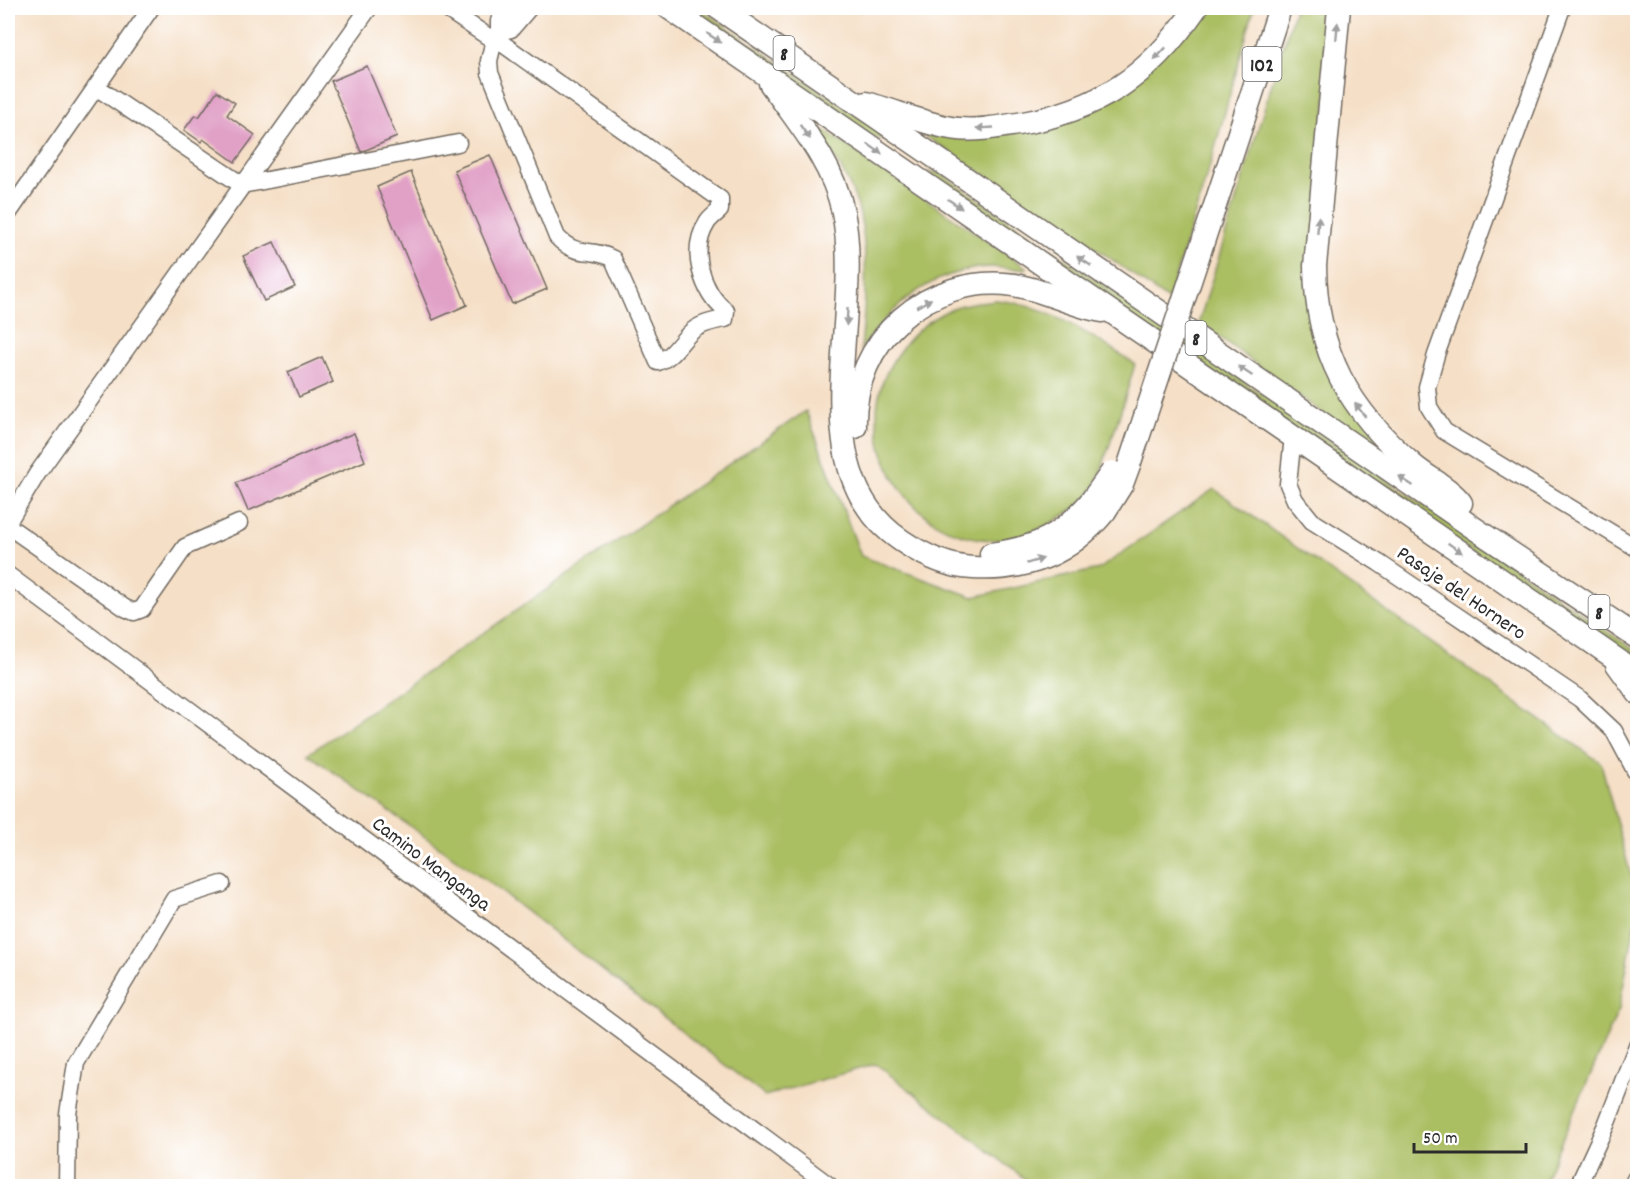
<svg xmlns="http://www.w3.org/2000/svg" width="1645" height="1194" viewBox="0 0 1645 1194" font-family="Dekko,sans-serif">
<style>
.green{fill:#aabe62;stroke:#6a7446;stroke-width:1.5}
.building{fill:#e1a1c7}
.lines{fill:none;stroke-linecap:round;stroke-linejoin:round}
.minor-casing{stroke:#726a61;stroke-width:19}
.highway-casing{stroke:#726a61;stroke-width:25}
.minor{stroke:#fff;stroke-width:16}
.highway{stroke:#fff;stroke-width:22}
.highway-bridge-casing{stroke:#726a61;stroke-width:25;stroke-linecap:butt}
.highway-bridge{stroke:#fff;stroke-width:22}
.oneway{fill:#a0a0a0}
.labels{text-anchor:middle;stroke-width:6;stroke-linejoin:round;paint-order:stroke}
.shield{fill:#fff;stroke:#6b6b6b;stroke-width:1.5}
.shield-label{font-size:20px;font-weight:bold;fill:#2b2b2b}
.street-label{font-size:21px;fill:#2b2b2b;stroke:#fff}
</style>
<rect width="100%" height="100%" fill="#fff"/>
<filter id="ink" filterUnits="userSpaceOnUse"><feTurbulence type="fractalNoise" baseFrequency=".0167" numOctaves="2"/><feDisplacementMap in="SourceGraphic" scale="12" xChannelSelector="R" yChannelSelector="G"/><feConvolveMatrix kernelMatrix="1 2 1 2 8 2 1 2 1" color-interpolation-filters="sRGB"/></filter>
<filter id="wash" filterUnits="userSpaceOnUse"><feTurbulence type="fractalNoise" baseFrequency=".008" numOctaves="4" result="noise"/><feDisplacementMap in="SourceGraphic" scale="24" xChannelSelector="R" yChannelSelector="G"/><feGaussianBlur stdDeviation="1.35" result="paint"/><feColorMatrix in="noise" values="0 0 0 0 0 0 0 0 0 0 0 0 0 0 0 0 0 1.4 0 .05"/><feComposite in="paint" operator="in"/></filter>
<g filter="url(#wash)">
<rect width="100%" height="100%" fill="#f5dfc6"/>
<g class="green">
<polygon points="684,8 699,8 877,130 884,139 872,137"/>
<polygon points="1202,8 1254,8 1211,162 1168,300 1104,254 901,120 927,129 1098,105"/>
<polygon points="1295,8 1333,8 1312,302 1385,450 1382,457 1199,322"/>
<path d="M824 130 1027 268C1014 272 999 266 986 267 928 273 894 304 861 349 865 306 869 257 860 215 853 184 835 158 818 132Z"/>
<polygon points="929,171 941,174 1637,652 1637,665 937,183"/>
<path d="M996 300C1048 305 1092 336 1135 364 1126 395 1117 425 1106 455 1102 468 1098 482 1091 493 1084 504 1048 526 1035 531 958 564 880 499 877 420 875 371 912 324 956 307 968 302 983 302 996 300Z"/>
<polygon points="806,411 861,556 973,597 1099,569 1214,489 1601,763 1637,899 1637,914 1619,1009 1542,1186 1034,1186 876,1064 765,1096 490,883 308,754"/>
</g>
<g id="blocks">
<g class="building">
<polygon points="367,66 397,137 361,152 331,81"/>
<polygon points="217,91 235,103 227,115 255,135 235,162 203,139 201,142 184,130 195,115 199,117"/>
<polygon points="490,155 547,289 512,304 454,170"/>
<polygon points="411,172 467,305 433,320 377,187"/>
<polygon points="274,242 295,287 264,301 243,256"/>
<polygon points="322,357 333,382 299,397 288,372"/>
<polygon points="354,433 365,461 248,511 236,483"/>
</g>
</g>
</g>
<g filter="url(#ink)">
<use href="#blocks" fill-opacity="0" stroke="#726a61" stroke-width="1.5"/>
<g class="lines">
<g class="minor-casing">
<g id="minor">
<path d="M445 8 487 36 503 44 720 199V210C716 214 710 218 707 223 689 251 702 292 726 311L725 319C713 321 699 324 690 333 679 343 673 357 658 362L613 259C591 246 578 259 557 237L490 73 489 61 494 40 499 32V21L508 8"/>
<polyline points="1562,8 1436,355 1427,387 1429,407 1444,431 1638,549"/>
<polyline points="499,32 511,29 529,8"/>
<polyline points="96,87 242,185 458,143"/>
<polyline points="8,214 151,8"/>
<polyline points="1293,436 1288,484 1295,500 1312,521 1379,563 1580,699 1614,731 1638,776"/>
<polyline points="8,522 37,474 369,8"/>
<polyline points="8,526 125,608 134,612 142,609 185,547 239,523"/>
<polyline points="8,575 830,1186"/>
<polyline points="67,1186 68,1114 76,1063 174,899 222,884"/>
<polyline points="1578,1186 1606,1125 1638,1043"/>
</g>
</g>
<g class="highway-casing">
<g id="highway">
<polyline points="669,8 1638,674"/>
<polyline points="718,8 1471,526 1638,638"/>
<path d="M1339 8 1315 266C1316 353 1349 410 1414 466 1428 478 1450 488 1461 503"/>
<path d="M770 83C799 124 833 163 843 212 865 317 797 471 902 541 923 555 948 567 973 568 1028 571 1070 554 1105 511"/>
<path d="M866 103C893 110 933 127 959 129 979 131 998 127 1018 124 1100 110 1149 76 1196 8"/>
<polyline points="1243,121 1280,8"/>
<path d="M855 427C852 340 928 273 1014 285 1045 290 1072 306 1102 311"/>
<path d="M991 554C1038 547 1061 537 1092 500"/>
<polyline points="1617,664 1638,693"/>
<polyline points="1635,1186 1638,1180"/>
</g>
</g>
<use href="#minor" class="minor"/>
<use href="#highway" class="highway"/>
<g class="highway-bridge-casing">
<g id="highway-bridge">
<polyline points="1092,500 1112,472"/>
<polyline points="1105,511 1122,484 1129,465 1243,121"/>
</g>
</g>
<use href="#highway-bridge" class="highway-bridge"/>
</g>
<defs><path id="oneway-solid" d="M-6-.8H1V-3.2L6.5 0L1 3.2V.8H-6Z" transform="scale(1.5)"/></defs>
<g class="oneway">
<use href="#oneway-solid" transform="translate(1337 31) rotate(-85)"/>
<use href="#oneway-solid" transform="translate(714 38) rotate(34)"/>
<use href="#oneway-solid" transform="translate(1160 54) rotate(133)"/>
<use href="#oneway-solid" transform="translate(985 128) rotate(177)"/>
<use href="#oneway-solid" transform="translate(805 132) rotate(54)"/>
<use href="#oneway-solid" transform="translate(875 149) rotate(35)"/>
<use href="#oneway-solid" transform="translate(955 204) rotate(34)"/>
<use href="#oneway-solid" transform="translate(1318 225) rotate(-86)"/>
<use href="#oneway-solid" transform="translate(1084 261) rotate(-146)"/>
<use href="#oneway-solid" transform="translate(924 303) rotate(-30)"/>
<use href="#oneway-solid" transform="translate(847 317) rotate(94)"/>
<use href="#oneway-solid" transform="translate(1245 371) rotate(-146)"/>
<use href="#oneway-solid" transform="translate(1360 410) rotate(-128)"/>
<use href="#oneway-solid" transform="translate(1406 481) rotate(-146)"/>
<use href="#oneway-solid" transform="translate(1455 548) rotate(35)"/>
<use href="#oneway-solid" transform="translate(1035 561) rotate(-17)"/>
</g>
</g>
<g class="labels">
<g class="shield">
<rect x="773.5" y="36" width="21" height="34" rx="4.5"/>
<rect x="1242.5" y="47" width="39" height="34" rx="4.5"/>
<rect x="1185.5" y="321" width="21" height="34" rx="4.5"/>
<rect x="1588.5" y="595" width="21" height="34" rx="4.5"/>
</g>
<g class="shield-label">
<text x="784" y="60">8</text>
<text x="1262" y="71">102</text>
<text x="1196" y="345">8</text>
<text x="1599" y="619">8</text>
</g>
<g class="street-label">
<text transform="translate(1462 592) rotate(34)" y="7">Pasaje del Hornero</text>
<text transform="translate(432 863) rotate(37)" y="7">Camino Manganga</text>
</g>
</g>
<rect width="1645" height="1194" fill="none" stroke="#fff" stroke-width="30"/>
<path d="M1414 1143v9h112v-9" fill="none" stroke="#2b2b2b" stroke-width="3"/>
<text x="1423" y="1143" font-size="18" fill="#2b2b2b" stroke="#ffffff" stroke-width="4.5" paint-order="stroke">50 m</text>
</svg>
